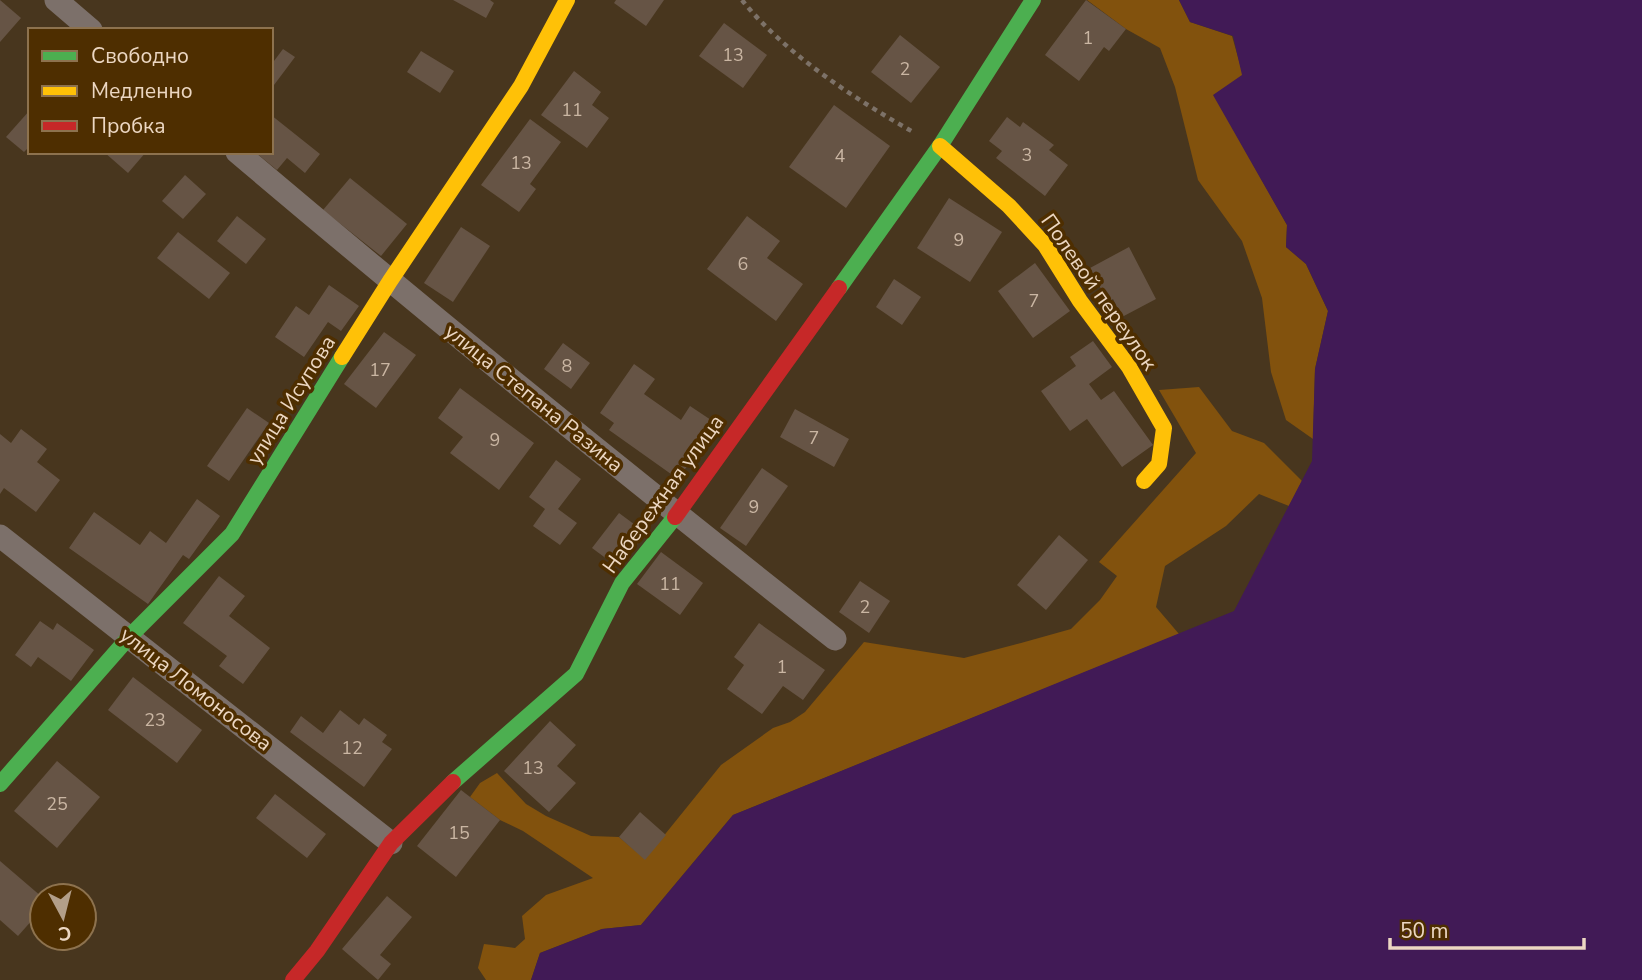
<svg xmlns="http://www.w3.org/2000/svg" width="1642" height="980" viewBox="0 0 1642 980" font-family="'Nunito Sans',sans-serif">
<style>
.green{fill:#82520d}
.water{fill:#411a56}
.building{fill:#665445}
.lines{fill:none;stroke-linecap:round;stroke-linejoin:round}
.path{stroke:#7d7268;stroke-width:4.5;stroke-dasharray:5 5;stroke-linecap:butt}
.street{stroke:#7c706a;stroke-width:23}
.fast{stroke:#4caf50;stroke-width:16}
.slow{stroke:#ffc107;stroke-width:16}
.jam{stroke:#c62828;stroke-width:16}
.labels{text-anchor:middle;stroke-width:7;stroke-linejoin:round;paint-order:stroke}
.number-label{font-size:18px;fill:#cab6a3}
.street-label{font-size:21px;fill:#ecd7c2;stroke:#4e2e00}
</style>
<rect width="100%" height="100%" fill="#48361e"/>
<g class="green">
<polygon points="1087,0 1179,0 1190,22 1232,36 1243,75 1214,95 1287,225 1286,247 1306,264 1328,311 1315,369 1313,439 1286,420 1271,372 1262,298 1242,241 1198,180 1175,87 1160,48 1126,29"/>
<polygon points="1199,387 1232,431 1264,443 1302,481 1289,506 1259,494 1226,526 1165,566 1156,607 1179,634 733,815 641,925 602,929 540,953 531,980 486,980 478,968 484,944 515,948 525,939 522,916 546,895 593,878 523,831 500,820 470,797 480,783 497,773 526,804 546,816 591,836 619,837 645,859 721,765 773,728 790,722 805,712 864,642 964,658 1021,643 1071,629 1100,600 1117,576 1099,562 1196,453 1159,390"/>
</g>
<polygon class="water" points="1179,0 1642,0 1642,980 531,980 540,953 602,929 641,925 733,815 1234,611 1312,461 1315,369 1328,311 1306,264 1286,247 1287,225 1213,95 1242,75 1233,36 1190,22"/>
<g class="building">
<polygon points="0,0 21,18 0,42"/>
<polygon points="453,0 490,0 494,3 486,18"/>
<polygon points="616,0 664,0 646,26 614,3"/>
<polygon points="1086,0 1126,29 1109,51 1104,47 1079,81 1045,55"/>
<polygon points="724,23 767,55 743,88 699,56"/>
<polygon points="900,35 940,67 911,103 871,72"/>
<polygon points="283,49 295,57 271,89 271,65"/>
<polygon points="421,51 454,71 440,93 407,72"/>
<polygon points="574,71 601,92 592,105 609,118 587,148 541,115"/>
<polygon points="834,105 890,146 846,208 789,167"/>
<polygon points="30,110 30,146 24,152 6,137"/>
<polygon points="271,115 320,154 305,173 287,158 277,170 255,152 271,152"/>
<polygon points="1007,117 1020,127 1023,122 1054,145 1049,150 1068,165 1045,196 996,158 1002,151 989,141"/>
<polygon points="530,119 561,142 530,184 536,189 519,212 481,185"/>
<polygon points="104,152 146,152 128,173"/>
<polygon points="185,175 206,194 183,219 162,201"/>
<polygon points="350,178 407,224 381,256 323,210"/>
<polygon points="949,198 1002,232 970,282 917,248"/>
<polygon points="237,216 266,239 246,264 217,241"/>
<polygon points="747,216 780,241 767,258 803,284 776,321 707,269"/>
<polygon points="461,227 490,246 453,302 424,283"/>
<polygon points="178,232 230,273 209,299 157,258"/>
<polygon points="1129,247 1156,299 1122,317 1113,299 1108,302 1090,268"/>
<polygon points="1035,263 1070,311 1033,338 998,291"/>
<polygon points="894,279 921,297 902,325 876,307"/>
<polygon points="329,285 359,306 341,331 328,322 304,357 275,337 296,306 309,315"/>
<polygon points="384,332 416,355 376,408 344,384"/>
<polygon points="1093,341 1112,367 1089,384 1101,400 1114,391 1153,445 1122,467 1087,419 1070,431 1041,391 1076,366 1070,357"/>
<polygon points="563,343 590,363 571,389 544,369"/>
<polygon points="634,364 655,379 644,394 681,420 690,406 717,424 678,479 609,430 614,423 600,413"/>
<polygon points="460,388 534,443 499,490 450,453 463,437 438,418"/>
<polygon points="247,408 269,423 229,481 207,466"/>
<polygon points="795,409 849,439 834,467 780,437"/>
<polygon points="21,429 47,449 37,462 60,480 36,512 4,488 0,494 0,434 11,443"/>
<polygon points="556,460 581,479 558,509 577,523 560,545 533,526 545,509 529,497"/>
<polygon points="762,468 788,486 746,546 720,528"/>
<polygon points="197,499 220,516 189,559 183,555 148,604 69,548 94,512 140,545 150,531 166,543"/>
<polygon points="619,513 646,533 619,568 592,548"/>
<polygon points="1059,535 1088,560 1046,610 1017,585"/>
<polygon points="661,552 703,583 680,615 637,584"/>
<polygon points="219,576 245,596 229,616 270,648 243,684 219,666 227,656 183,623"/>
<polygon points="860,581 890,601 869,633 839,612"/>
<polygon points="40,621 53,630 57,623 94,650 71,681 38,657 31,667 15,655"/>
<polygon points="759,623 825,670 803,700 783,686 762,714 727,689 744,665 734,657"/>
<polygon points="133,677 202,730 177,763 108,710"/>
<polygon points="340,710 359,725 364,718 387,735 382,742 392,749 364,787 290,732 301,716 323,733"/>
<polygon points="550,721 576,745 557,766 576,783 549,812 504,771"/>
<polygon points="57,761 100,797 57,848 14,811"/>
<polygon points="461,790 500,820 456,877 417,846"/>
<polygon points="275,794 326,834 307,858 256,818"/>
<polygon points="640,812 666,835 645,860 619,837"/>
<polygon points="0,861 42,897 42,909 18,936 0,920"/>
<polygon points="387,896 412,917 380,955 391,964 378,980 342,949"/>
</g>
<g class="lines">
<path class="path" d="M742 0C784 53 856 100 915 133"/>
<g class="street">
<polyline points="56,0 91,30"/>
<path d="M237 152C433 318 633 480 835 639"/>
<polyline points="0,536 391,843"/>
</g>
<g class="fast">
<polyline points="839,288 940,146 1033,0"/>
<polyline points="453,782 576,674 622,583 675,517"/>
<polyline points="0,784 130,636 232,534 342,357"/>
</g>
<g class="slow">
<polyline points="940,146 1009,206 1045,245 1080,301 1129,367 1164,428 1159,464 1144,481"/>
<polyline points="342,357 390,281 521,86 567,0"/>
</g>
<g class="jam">
<polyline points="675,517 839,288"/>
<polyline points="293,980 317,951 391,843 453,782"/>
</g>
</g>
<g class="labels">
<g class="number-label">
<text x="1088" y="44">1</text>
<text x="733" y="61">13</text>
<text x="905" y="75">2</text>
<text x="572" y="116">11</text>
<text x="1027" y="161">3</text>
<text x="840" y="162">4</text>
<text x="521" y="169">13</text>
<text x="959" y="246">9</text>
<text x="743" y="270">6</text>
<text x="1034" y="307">7</text>
<text x="567" y="372">8</text>
<text x="380" y="376">17</text>
<text x="814" y="444">7</text>
<text x="495" y="446">9</text>
<text x="754" y="513">9</text>
<text x="670" y="590">11</text>
<text x="865" y="613">2</text>
<text x="782" y="673">1</text>
<text x="155" y="726">23</text>
<text x="352" y="754">12</text>
<text x="533" y="774">13</text>
<text x="57" y="810">25</text>
<text x="459" y="839">15</text>
</g>
<g class="street-label">
<text transform="translate(1099 292) rotate(55)" y="7">Полевой переулок</text>
<text transform="translate(534 398) rotate(39)" y="7">улица Степана Разина</text>
<text transform="translate(291 400) rotate(-58)" y="7">улица Исупова</text>
<text transform="translate(663 494) rotate(-54)" y="7">Набережная улица</text>
<text transform="translate(196 689) rotate(38)" y="7">улица Ломоносова</text>
</g>
</g>
<rect x="28" y="28" width="245" height="126" fill="#4e2e00" stroke="#8d724e" stroke-width="2"/>
<rect x="42" y="51" width="35" height="10" fill="#4caf50" stroke="#8d724e" stroke-width="2"/>
<text x="91" y="63" font-size="21" fill="#ecd7c2">Свободно</text>
<rect x="42" y="86" width="35" height="10" fill="#ffc107" stroke="#8d724e" stroke-width="2"/>
<text x="91" y="98" font-size="21" fill="#ecd7c2">Медленно</text>
<rect x="42" y="121" width="35" height="10" fill="#c62828" stroke="#8d724e" stroke-width="2"/>
<text x="91" y="133" font-size="21" fill="#ecd7c2">Пробка</text>
<g transform="translate(63 917) rotate(173)"><circle r="33" fill="#4e2e00" stroke="#8d724e" stroke-width="2"/>
<path d="M0-5L12 26L0 18L-12 26Z" fill="#b39f89"/>
<text y="-10" font-size="19" font-weight="bold" text-anchor="middle" fill="#ecd7c2">С</text>
</g>
<path d="M1390 938v10h194v-10" fill="none" stroke="#ecd7c2" stroke-width="3.5"/>
<text x="1400" y="938" font-size="21" fill="#ecd7c2" stroke="#4e2e00" stroke-width="5" paint-order="stroke">50 m</text>
</svg>
